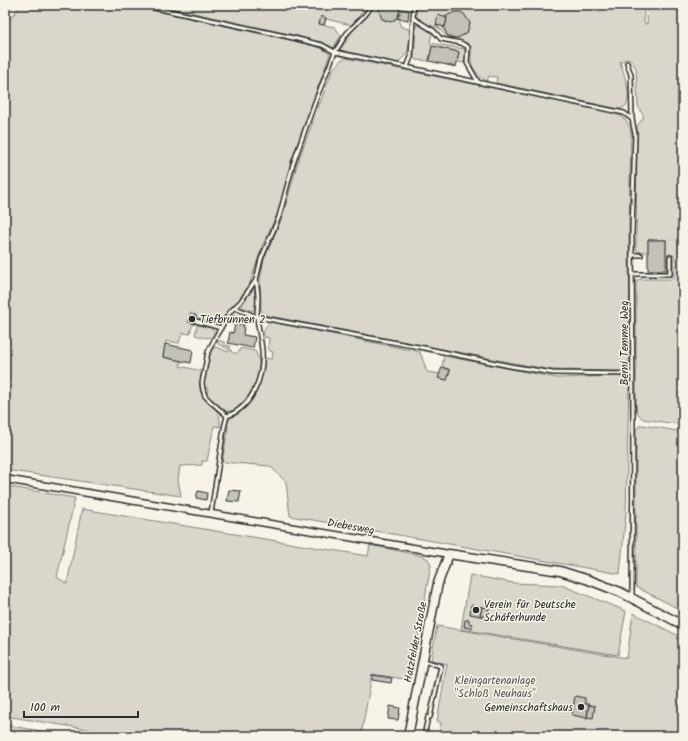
<svg xmlns="http://www.w3.org/2000/svg" width="688" height="741" viewBox="0 0 688 741" font-family="Kalam,sans-serif">
<style>
.green{fill:#dad6cc;stroke:#82807c}
.building{fill:#c4c1b9;stroke:#2b2b2b}
.lines{fill:none;stroke-linecap:round;stroke-linejoin:round}
.service-casing{stroke:#2b2b2b;stroke-width:6}
.minor-casing{stroke:#2b2b2b;stroke-width:9}
.tertiary-casing{stroke:#2b2b2b;stroke-width:11}
.service{stroke:#f7f3e8;stroke-width:3}
.minor{stroke:#f7f3e8;stroke-width:6}
.tertiary{stroke:#f7f3e8;stroke-width:8}
.poi-dot{fill:#2b2b2b;stroke:#f7f3e8;stroke-width:1.5}
.labels{text-anchor:middle;stroke-width:3;stroke-linejoin:round;paint-order:stroke}
.poi-label{font-size:11px;fill:#2b2b2b;stroke:#f7f3e8;text-anchor:start}
.street-label{font-size:11px;fill:#2b2b2b;stroke:#f7f3e8}
.park-label{font-size:11px;fill:#575653;stroke:#f7f3e8}
</style>
<rect width="100%" height="100%" fill="#f7f3e8"/>
<filter id="ink" filterUnits="userSpaceOnUse"><feTurbulence type="fractalNoise" baseFrequency=".025" numOctaves="2"/><feDisplacementMap in="SourceGraphic" scale="8" xChannelSelector="R" yChannelSelector="G"/><feConvolveMatrix kernelMatrix="1 2 1 2 8 2 1 2 1" color-interpolation-filters="sRGB"/></filter>
<g filter="url(#ink)">
<g class="green">
<path d="M21 5H73L77 8 88 5H130L294 41 321 48 330 54 291 162 278 213 263 244 250 283 240 300 218 322 209 320 207 318 203 317 200 319 196 318V315L190 313 188 322 195 324 192 326 190 334 182 333 179 343 166 341 163 357 181 361 180 366 202 371C200 380 198 388 203 396 210 411 221 404 220 427L214 426 207 461H202V465L180 466 178 480 181 496 5 470V25Z"/>
<polygon points="157,5 369,5 351,25 326,19 324,25 335,27 341,36 333,48 321,43 298,36"/>
<path d="M375 5H382L379 11 383 19C387 22 392 23 397 18L400 19V26L410 30C409 45 411 53 397 63L340 50 353 30 367 17Z"/>
<path d="M416 5H644V23L647 24 648 5H683V425L643 419 637 413 636 406V281L640 279H674V255H666V240H648V252H639L636 250 637 126 644 117 638 106 636 68 629 58 620 62C624 73 637 108 619 109L496 83 497 77 489 76 487 81C479 78 472 69 471 61 470 56 472 52 471 47 460 35 451 46 439 28 433 26 418 23 416 15 415 12 416 8 416 5Z"/>
<path d="M417 24 432 33 430 43 465 49C466 54 466 58 463 63L457 62 459 52 432 46 429 61 416 60 414 57 416 26Z"/>
<path d="M346 58 610 112C624 117 627 118 631 132L629 227 630 359 629 366 622 371 551 370 264 315 261 310 260 279 264 259 283 215 298 161 333 69 341 60Z"/>
<polygon points="254,287 256,306 253,311 242,307 242,303"/>
<path d="M272 322 420 352 427 372 440 374 439 378 447 380 450 370 442 367 444 356 557 378 619 376 627 379 629 383 626 512 620 574 290 516 286 482 270 466 222 462 228 428 227 421C232 417 238 414 242 410 258 394 260 379 264 358L272 359 273 352 270 351 268 348 269 338 264 337C263 329 265 325 272 322Z"/>
<path d="M197 325 211 328 215 333C211 341 202 337 195 335Z"/>
<path d="M217 340 224 342V345L230 346 231 351 233 353H238L241 348 255 351C266 368 253 394 239 406 237 408 235 411 232 411 221 413 211 401 206 393H207L208 388H204C204 374 208 361 212 349L216 347 228 352 229 349 218 344Z"/>
<polygon points="640,425 643,425 683,432 683,611 636,587 636,430"/>
<polygon points="5,486 75,498 57,577 67,584 82,509 368,556 370,545 423,556 428,559 431,565 410,680 372,674 361,736 130,736 5,716"/>
<polygon points="470,575 514,583 561,585 626,611 618,655 461,629"/>
<polygon points="633,613 683,638 683,736 439,736 441,723 437,721 447,664 431,660 437,626 627,658"/>
<polygon points="5,725 71,736 5,736"/>
</g>
<g class="building">
<polygon points="382,5 397,5 400,11 397,18 391,22 382,19 379,11"/>
<polygon points="399,8 409,10 408,20 397,18 400,14"/>
<polygon points="454,12 461,12 464,14 470,23 467,33 458,38 450,37 447,35 443,26 445,27 447,18 445,17"/>
<polygon points="438,15 447,18 445,27 436,25"/>
<polygon points="321,16 326,18 324,25 319,24"/>
<polygon points="432,46 459,52 456,67 429,61"/>
<rect x="648" y="240" width="18" height="30"/>
<polygon points="190,315 196,316 194,323 189,322"/>
<polygon points="233,315 239,316 237,324 244,325 243,335 255,337 253,348 228,343 230,332 233,333 235,325 231,324"/>
<polygon points="165,344 193,350 191,363 163,357"/>
<polygon points="442,367 450,370 447,380 438,378"/>
<polygon points="229,490 241,491 239,502 227,501"/>
<polygon points="198,491 207,493 206,500 196,498"/>
<polygon points="471,605 482,607 480,616 470,614"/>
<polygon points="482,607 489,608 487,617 480,616"/>
<polygon points="465,620 469,620 469,623 472,624 472,628 464,627"/>
<polygon points="372,675 392,678 391,683 372,680"/>
<polygon points="575,696 585,698 585,704 589,704 587,718 572,715"/>
<polygon points="589,705 595,706 593,718 587,717"/>
<polygon points="390,706 400,708 398,720 388,719"/>
</g>
<g class="lines">
<g class="service-casing">
<g id="service">
<polyline points="141,5 285,36 322,45 335,52 347,33 366,14 372,5"/>
<polyline points="414,5 413,18 434,31 441,39 461,43 468,47 467,63 478,82"/>
<polyline points="627,63 631,75 632,119 635,134 632,232 633,420 632,596"/>
<polyline points="407,67 411,57 413,18"/>
<polyline points="632,255 641,255"/>
<polyline points="633,274 670,274 670,257"/>
<polyline points="235,308 257,317 424,348 510,366 553,373 633,374"/>
<polyline points="196,321 221,328"/>
<path d="M227 416C253 407 264 376 262 350 261 339 258 328 257 317 257 311 258 304 258 298 258 292 257 286 256 280"/>
<polyline points="211,513 224,428 227,416 210,401 205,396 203,390 202,383 208,352 216,336 230,312 241,301 256,280 261,259 279,217 293,164 315,102 335,52 624,113 632,119"/>
<polyline points="424,661 441,666 430,717 428,717 424,736"/>
</g>
</g>
<g class="minor-casing">
<polyline id="minor" points="5,479 449,554"/>
</g>
<g class="tertiary-casing">
<polyline id="tertiary" points="408,736 438,583 449,554 560,571 589,580 620,592 683,625"/>
</g>
<use href="#service" class="service"/>
<use href="#minor" class="minor"/>
<use href="#tertiary" class="tertiary"/>
</g>
</g>
<g class="poi-dot">
<circle cx="192" cy="319" r="4"/>
<circle cx="476" cy="610" r="4"/>
<circle cx="581" cy="707" r="4"/>
</g>
<g class="labels">
<g class="poi-label">
<text x="200" y="323">Tiefbrunnen 2</text>
<text x="484" y="608">Verein für Deutsche<tspan x="484" dy="13">Schäferhunde</tspan></text>
<text x="573" y="711" text-anchor="end">Gemeinschaftshaus</text>
</g>
<g class="street-label">
<text transform="translate(624 343) rotate(-90)" y="4">Berni Temme Weg</text>
<text transform="translate(351 526) rotate(10)" y="4">Diebesweg</text>
<text transform="translate(415 642) rotate(-79)" y="4">Hatzfelder Straße</text>
</g>
<g class="park-label">
<text x="495" y="684">Kleingartenanlage<tspan x="495" dy="13">"Schloß Neuhaus"</tspan></text>
</g>
</g>
<rect width="688" height="741" fill="none" stroke="#f7f3e8" stroke-width="20"/>
<rect x="10" y="10" width="668" height="721" fill="none" stroke="#2b2b2b" stroke-width="1.5" filter="url(#ink)"/>
<path d="M24 711v6h114v-6" fill="none" stroke="#2b2b2b" stroke-width="2"/>
<text x="30" y="711" font-size="12" fill="#2b2b2b" stroke="#f7f3e8" stroke-width="3" paint-order="stroke">100 m</text>
</svg>
